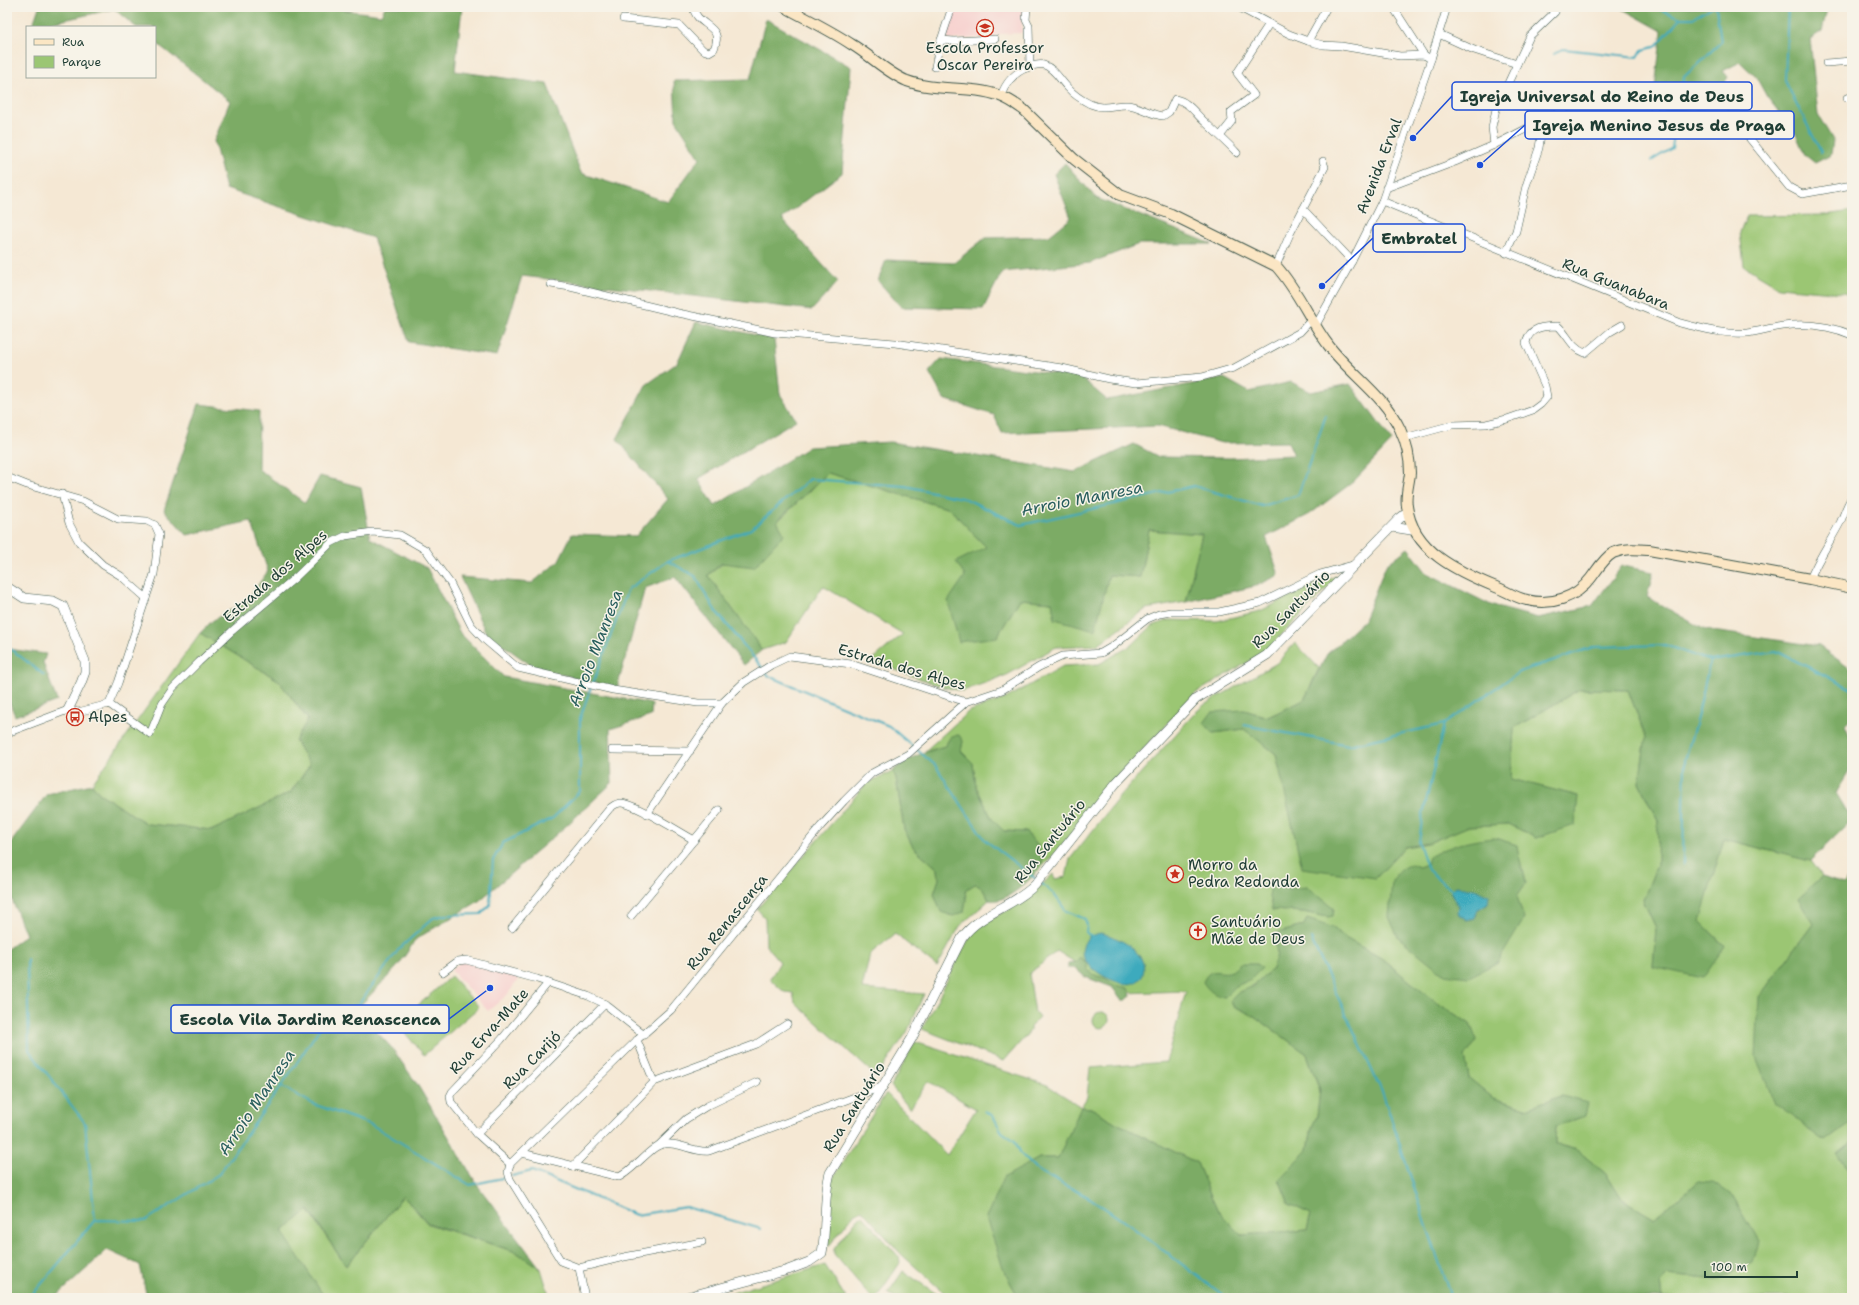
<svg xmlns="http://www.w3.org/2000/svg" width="1859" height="1305" viewBox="0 0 1859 1305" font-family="'Shantell Sans',sans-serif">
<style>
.built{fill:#f7d0ce}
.green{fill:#9bc673;stroke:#5d8254;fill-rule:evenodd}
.forest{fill:#7cab65;stroke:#4e744c;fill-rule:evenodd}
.water{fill:#3eaabd;stroke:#2e7478}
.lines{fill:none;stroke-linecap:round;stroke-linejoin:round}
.stream{stroke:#3eaabd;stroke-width:2}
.minor-casing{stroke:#3f574c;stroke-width:8}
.tertiary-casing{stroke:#3f574c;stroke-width:10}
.secondary-casing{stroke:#3f574c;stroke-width:12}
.minor{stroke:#fff;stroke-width:7}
.tertiary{stroke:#fff;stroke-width:9}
.secondary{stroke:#fbe6c4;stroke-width:10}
.labels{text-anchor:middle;stroke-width:3;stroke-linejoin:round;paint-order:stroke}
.poi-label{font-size:15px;fill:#1f3d34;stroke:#f7f3e8;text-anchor:start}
.street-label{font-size:15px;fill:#1f3d34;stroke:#f7f3e8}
.water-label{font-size:16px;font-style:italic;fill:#285e5d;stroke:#f7f3e8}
.leader{fill:none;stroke:#1d4ed8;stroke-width:1.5}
.callout-dot{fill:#1d4ed8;stroke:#f7f3e8;stroke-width:1.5}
.callout{fill:#f7f3e8;stroke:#1d4ed8;stroke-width:1.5}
.callout-label{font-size:16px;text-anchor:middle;font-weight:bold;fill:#1f3d34}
</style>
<rect width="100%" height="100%" fill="#f7f3e8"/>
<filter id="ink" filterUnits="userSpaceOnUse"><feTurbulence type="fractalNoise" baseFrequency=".025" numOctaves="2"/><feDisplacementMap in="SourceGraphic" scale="8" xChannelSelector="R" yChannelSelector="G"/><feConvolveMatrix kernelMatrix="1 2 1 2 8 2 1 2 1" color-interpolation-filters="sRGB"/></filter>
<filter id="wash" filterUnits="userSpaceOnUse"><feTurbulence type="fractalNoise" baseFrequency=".012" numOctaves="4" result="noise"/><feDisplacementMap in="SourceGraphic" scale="16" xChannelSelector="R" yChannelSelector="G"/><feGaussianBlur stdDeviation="0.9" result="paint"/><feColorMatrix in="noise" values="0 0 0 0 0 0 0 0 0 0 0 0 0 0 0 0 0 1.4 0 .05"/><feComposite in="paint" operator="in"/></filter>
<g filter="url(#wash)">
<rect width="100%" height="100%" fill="#f5e8d4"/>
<g class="built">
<polygon points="954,7 1022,7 1022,33 999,34 994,37 947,40 948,22"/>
<polygon points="462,961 521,976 507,995 488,1011 451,970"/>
</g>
<g class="green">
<polygon points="1852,211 1852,296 1843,293 1779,287 1744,266 1740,232 1747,216 1825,215"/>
<polygon points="828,473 950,509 986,547 965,576 997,637 1020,599 1052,602 1109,575 1140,577 1149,530 1202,534 1186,602 1146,609 1097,645 1056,647 1007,675 963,691 943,687 871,661 903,634 823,586 786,642 762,650 708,575 777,522"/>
<polygon points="1337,576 1337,578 1265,652 1196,693 1108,787 1060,848 1043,866 1039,847 1026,832 1004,831 992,819 976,786 973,763 961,751 963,741 951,736 945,746 924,752 969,711 1005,699 1063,666 1099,664 1132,645 1152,626 1168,620 1217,621 1260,611 1318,583"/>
<polygon points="200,633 278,680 308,720 295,741 310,765 290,793 213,830 147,824 99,793 92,784"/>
<path d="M1295 643 1319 668 1304 700 1268 717 1244 710 1213 733 1244 729 1276 754 1286 795 1376 878 1405 847 1428 843 1469 826 1509 824 1536 838 1578 796 1511 779 1514 728 1580 689 1628 690 1646 737 1639 783 1658 821 1657 865 1643 900 1656 928 1653 967 1725 946 1699 921 1724 839 1810 861 1822 877 1798 899 1813 924 1759 997 1824 1141 1852 1121V1142L1838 1153 1852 1176V1298H1662L1660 1283 1667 1275 1717 1280 1698 1181 1655 1218 1621 1198 1606 1174 1577 1150 1555 1144 1556 1126 1585 1116 1562 1096 1525 1108 1493 1098 1469 1078 1465 1057 1477 1040 1470 1024 1433 1000 1381 958 1347 939 1333 928 1303 926 1274 934C1275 940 1277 947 1277 953 1276 973 1255 986 1239 992L1232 1005 1254 1016 1307 1054 1320 1091 1317 1116 1312 1127 1308 1150 1279 1179 1289 1204 1311 1214 1307 1230 1242 1235 1217 1210 1197 1163 1118 1124 1091 1108 1082 1107 1058 1158H1039L1005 1273 1019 1298H950L901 1254 862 1210 855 1213 828 1247 831 1181 886 1093 947 1155 976 1109 928 1081 910 1109 891 1086 915 1042 1047 1085 1081 1107 1087 1097 1090 1068 1166 1062 1186 991 1123 993 1057 951 1029 974 1035 1013 1039 1018 1030 1027V1031L1004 1061 922 1029 967 942 977 927 1024 901 1053 874 1055 879 1066 877 1070 859 1120 796 1194 714 1204 705 1277 663ZM1275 884 1285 889 1328 917 1303 912 1272 910Z"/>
<polygon points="893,771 896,778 904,829 913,847 938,869 939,879 934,894 966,900 965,890 975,884 982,888 989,900 960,926 937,967 895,934 870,954 862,989 924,994 907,1032 877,1077 795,1003 793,993 784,992 770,979 780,962 766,946 765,918 757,909 867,783"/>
<polygon points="451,976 479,1007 424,1055 397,1024"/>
<circle cx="1101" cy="1020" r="8"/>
<polygon points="403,1196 428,1224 516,1252 541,1269 550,1298 325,1298 282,1232 308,1210 346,1266"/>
<polygon points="863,1216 899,1257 900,1263 876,1298 872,1298 834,1254 834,1249 859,1217"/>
<polygon points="825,1265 846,1298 715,1298"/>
<polygon points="903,1271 941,1297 941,1298 896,1298 888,1293"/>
</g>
<g class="forest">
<polygon points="39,7 323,7 381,15 385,7 462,7 455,71 547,84 581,173 668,202 700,158 676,120 674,81 750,79 766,19 851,67 842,173 782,219 838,282 812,310 522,276 497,356 409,342 373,238 226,189 214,141 230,101 155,42 155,27 136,27 114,9 32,27"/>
<polygon points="1619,7 1825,7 1827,9 1822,31 1810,39 1818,115 1833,140 1831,155 1815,163 1805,155 1795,132 1767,97 1756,77 1740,62 1723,71 1728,77 1720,90 1677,116 1667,116 1655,87 1662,31"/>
<polygon points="1065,163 1096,198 1212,244 1139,244 1090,263 1002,272 983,309 901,307 878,281 886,260 954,263 985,238 1049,236 1071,218 1054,174"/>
<polygon points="696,322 774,339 780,394 796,420 698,479 715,506 809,447 890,442 1075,472 1134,444 1159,457 1230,458 1294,455 1288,442 1222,443 1158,426 1002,433 994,415 944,399 929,372 941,359 1080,377 1107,400 1224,378 1249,392 1291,382 1311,392 1350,384 1392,441 1353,482 1310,514 1266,537 1279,575 1256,586 1186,602 1202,534 1149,530 1140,577 1109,575 1095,630 1055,619 1052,602 1020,599 997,637 959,642 948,601 965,576 956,562 986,547 950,509 828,473 777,521 784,534 754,567 722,563 708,575 762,650 744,665 675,577 645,588 617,688 535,668 486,633 460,577 532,583 558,562 572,534 636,536 668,499 617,439 646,385 677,363"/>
<polygon points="199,404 259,411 258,469 305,503 320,476 361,487 370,538 427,568 460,633 504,677 652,704 651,716 610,729 612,783 566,826 479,901 416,939 398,966 356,1010 391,1047 417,1084 478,1186 541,1269 516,1252 428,1223 403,1196 346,1266 309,1210 282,1231 325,1298 147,1298 140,1265 107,1250 58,1295 57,1298 7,1298 7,949 26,935 7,887 7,848 47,794 92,784 99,793 147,824 213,830 290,793 310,765 295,741 308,719 278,680 200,633 212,621 247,600 268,571 251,521 187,535 164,510"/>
<polygon points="1408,548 1427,573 1493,606 1538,618 1592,606 1622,566 1653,572 1647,597 1705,630 1819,646 1852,670 1852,718 1845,725 1852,741 1852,767 1836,793 1852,820 1810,861 1724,839 1700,921 1725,947 1703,978 1653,967 1656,928 1643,900 1657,865 1658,821 1639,783 1646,737 1628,690 1580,689 1514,728 1511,779 1578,796 1575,825 1536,838 1509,824 1469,826 1428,843 1405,847 1376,878 1302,868 1276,754 1244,729 1213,733 1204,723 1212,712 1244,710 1268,717 1304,700 1327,654 1364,620 1386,565"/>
<polygon points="7,649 46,654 43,663 57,701 15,716 7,696"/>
<path d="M959 735 963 741 961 751 973 763 976 787 992 819 1004 831 1026 832 1039 847 1043 866C1031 878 1008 904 989 900L982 888 975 884 965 890 966 900 964 912 953 916 941 912 934 894 939 879 938 869 913 847 904 829 896 778 893 771C907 757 926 752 945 746L951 736Z"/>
<path d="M1495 838 1517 845C1518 858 1524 870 1526 883L1517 896 1524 919 1498 962 1469 977 1444 974 1398 937 1389 917 1392 881 1401 869 1411 864 1419 867 1427 864 1429 857C1450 845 1471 840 1495 838ZM1488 903 1477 910 1474 918 1467 920 1458 913V906Z"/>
<polygon points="1852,874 1852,1121 1825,1141 1775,1104 1756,1057 1759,997 1813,924 1798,899 1822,877 1843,884"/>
<polygon points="1275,884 1286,889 1307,887 1334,908 1333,916 1328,917 1303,912 1272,910 1269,896 1271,886"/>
<polygon points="1307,919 1333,928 1347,939 1381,958 1433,1000 1470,1024 1477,1040 1465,1057 1469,1078 1493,1098 1525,1108 1562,1096 1588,1103 1585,1116 1556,1126 1555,1144 1577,1150 1606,1174 1621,1198 1655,1218 1698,1181 1712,1182 1734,1198 1759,1241 1753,1263 1717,1280 1667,1275 1660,1283 1662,1298 1019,1298 1005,1273 986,1218 1003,1178 1039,1158 1058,1158 1081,1107 1091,1108 1118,1124 1197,1163 1217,1210 1242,1235 1307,1230 1311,1214 1289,1204 1279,1179 1308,1150 1312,1127 1317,1116 1320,1090 1307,1054 1254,1016 1232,1005 1230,1001 1239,992 1254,986 1272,969 1277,954 1274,934 1303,926"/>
<polygon points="1080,957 1087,964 1087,970 1097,976 1105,978 1115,985 1128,988 1131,996 1126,1000 1122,1000 1112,987 1085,977 1075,968 1068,968 1068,963 1075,962"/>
<path d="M1240 964H1256L1262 968 1250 980 1236 986 1225 997C1216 997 1208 990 1203 982 1211 964 1220 976 1232 971 1235 969 1238 966 1240 964Z"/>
<polygon points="1852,1142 1852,1176 1838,1153"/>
</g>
<g class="water">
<polygon points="1456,886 1475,889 1489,895 1488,903 1477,910 1474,918 1467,920 1457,913 1458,906 1450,891"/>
<path d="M1100 933C1118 936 1152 954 1142 977 1140 979 1137 982 1134 983 1119 988 1083 968 1082 952 1082 946 1085 942 1088 937Z"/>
</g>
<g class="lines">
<g class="stream">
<polyline points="1653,7 1681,18"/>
<polyline points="1788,7 1785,81 1821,152"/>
<polyline points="1554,54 1563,49 1638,57 1642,50 1655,47 1681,18 1693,18 1712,7"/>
<polyline points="1677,122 1684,77 1721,42 1716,7"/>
<polyline points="1651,161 1672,148 1675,128"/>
<polyline points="668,561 695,576 715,610 769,676 889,726 935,765 985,840 1036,879"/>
<polyline points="7,646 44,675"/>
<polyline points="593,683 628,589 668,561 751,529 810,479 905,486 966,499 1021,525 1194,486 1262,506 1298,495 1326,415"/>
<polyline points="1444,724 1422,819 1419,843 1428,870 1447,886 1455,891"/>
<polyline points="1244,725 1349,745 1444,724 1519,672 1593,647 1665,645 1710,661 1776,651 1852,689"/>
<polyline points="1683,865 1685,760 1698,714 1710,661"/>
<polyline points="1041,883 1053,893 1066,911 1085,919 1087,925 1086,933 1092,936"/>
<polyline points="1311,939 1383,1094 1451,1298"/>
<polyline points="27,959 29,1050 85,1123 95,1220"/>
<polyline points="281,1086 313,1104 372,1125 470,1185 507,1177"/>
<polyline points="985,1111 993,1116 1002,1132 1015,1141 1021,1154 1038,1171 1090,1198 1132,1227 1227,1298"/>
<polyline points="512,1176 532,1171 636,1215 686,1207 761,1229"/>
<polyline points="33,1298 33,1294 95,1220 145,1221 219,1174 288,1076 327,1017 358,1005 399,949 433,918 444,915 481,914 490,905 493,860 503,843 553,818 580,791 580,718 591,687"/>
</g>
</g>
</g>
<g filter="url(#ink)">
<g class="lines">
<g class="minor-casing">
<g id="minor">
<polyline points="1027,7 1026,20 1029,26 1030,67"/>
<polyline points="1238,7 1289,34 1308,41 1323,45 1341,46 1400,56 1424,55 1431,59"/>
<polyline points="1393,7 1424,55"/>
<path d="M623 19 679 25 703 50 709 52 714 49C725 24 697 28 693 7"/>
<polyline points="1439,34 1474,50 1517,64"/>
<polyline points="941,40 954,41 995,39"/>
<polyline points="1308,41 1327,7"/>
<polyline points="1826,63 1852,61"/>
<polyline points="935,67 939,46 952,7"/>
<path d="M1001 96C1005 84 1012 75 1024 69 1030 67 1038 63 1044 65 1054 68 1061 81 1068 88 1074 95 1082 100 1090 104 1105 110 1112 105 1126 105 1139 105 1150 115 1163 116L1169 112 1175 99C1190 102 1195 114 1206 123 1216 133 1227 142 1237 153"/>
<polyline points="1847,98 1852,97"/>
<polyline points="1221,135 1232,121 1231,112 1254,95 1237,73 1269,24"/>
<polyline points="1494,145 1492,127 1496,109 1530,36 1555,12 1548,7"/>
<polyline points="1386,188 1455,162 1494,145 1593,95 1636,91 1646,94 1653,104 1657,126 1662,131 1700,115 1722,111 1737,123 1789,187 1802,194 1852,185"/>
<path d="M1382 201 1680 323C1702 328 1724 335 1747 333 1759 331 1771 328 1783 326 1806 323 1831 326 1852 335"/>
<polyline points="1303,209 1352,261"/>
<polyline points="1506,253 1516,231 1526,186 1539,148 1543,121"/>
<polyline points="1276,266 1290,234 1325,167 1323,161"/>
<polyline points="551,284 570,287 678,313 775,333 895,343 1062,368 1109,379 1136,383 1202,377 1234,368 1300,332 1312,319"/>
<polyline points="1316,325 1352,261 1382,201 1431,59 1447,7"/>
<path d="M1404 438 1452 425 1486 424 1507 419 1533 410 1541 404 1547 397 1545 386 1526 343C1529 327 1544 326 1558 326 1568 335 1571 348 1585 353L1610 332 1622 325"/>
<polyline points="7,477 27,485 83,501 118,519 147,521 155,525 159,534 154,574 118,683 109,704"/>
<polyline points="62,494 69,523 79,542 103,565 121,576 146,598"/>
<path d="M1810 579C1818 559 1830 542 1840 523 1844 514 1846 506 1852 497"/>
<polyline points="109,704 150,734 162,704 173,688 199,662 232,631 296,577 331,543 345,536 373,532 400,535 426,550 450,583 471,625 485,640 518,668 613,690 698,703 722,703 744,682 771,665 790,656 851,664 966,702 1002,690 1039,667 1063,656 1101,653 1113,646 1147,619 1159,614 1171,612 1219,612 1260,603 1320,574 1356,564"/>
<polyline points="7,733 68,710 78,712 109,704"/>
<polyline points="612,750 690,751"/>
<polyline points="647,814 722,703"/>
<polyline points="631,916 719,810"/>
<path d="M512 928 610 808C613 806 616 803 621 803 634 803 680 832 694 840"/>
<polyline points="443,972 458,961 466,960 537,979 588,996 605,1004 644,1035"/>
<polyline points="637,1040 654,1082"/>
<polyline points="477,1134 605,1004"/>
<polyline points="659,1145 686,1119 707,1106 757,1082"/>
<path d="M522 1153 619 1177C632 1171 651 1147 660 1145 677 1140 693 1153 709 1151L884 1086"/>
<polyline points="510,1164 637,1040 671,1010 821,826 844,801 872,773 908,754 966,702"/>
<polyline points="510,1164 477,1134 451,1102 450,1096 452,1092 501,1040 548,983"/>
<polyline points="510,1164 508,1172 510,1179 561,1261 579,1268 585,1298"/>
<polyline points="572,1167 654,1082 756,1044 787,1024"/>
<polyline points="579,1268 624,1257 702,1242"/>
</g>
</g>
<g class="tertiary-casing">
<g id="tertiary">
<polyline points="1392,527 1411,530 1414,528"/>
<polyline points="7,587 24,598 53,601 63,606 85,661 85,672 81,683 68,710"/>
<path d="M683 1298 788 1270 809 1262 822 1253C827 1226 823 1199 830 1173L912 1038 962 938C980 913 1013 907 1035 885L1116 783 1196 699 1267 655 1400 518 1408 512"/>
</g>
</g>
<g class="secondary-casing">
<path id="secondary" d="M785 7C807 19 830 30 851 44 870 55 887 73 907 81 937 92 971 85 1000 96 1009 99 1017 105 1024 110L1074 159 1120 195 1171 214 1276 266C1298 290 1310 321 1329 346 1351 375 1384 395 1400 429 1406 442 1410 458 1410 473 1409 484 1405 495 1407 506 1412 551 1459 572 1496 587 1506 591 1516 598 1527 600 1551 606 1576 598 1591 578 1597 570 1604 558 1613 553 1625 548 1636 549 1649 550L1810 579 1852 588"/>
</g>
<use href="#minor" class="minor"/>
<use href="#tertiary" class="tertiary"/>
<use href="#secondary" class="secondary"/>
</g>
</g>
<defs>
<g id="school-ring" transform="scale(0.9)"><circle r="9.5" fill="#f7f3e8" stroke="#c8321e" stroke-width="1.5"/><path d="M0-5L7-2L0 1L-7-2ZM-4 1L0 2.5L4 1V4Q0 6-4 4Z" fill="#c8321e"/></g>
<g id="bus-ring" transform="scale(0.9)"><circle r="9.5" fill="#f7f3e8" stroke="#c8321e" stroke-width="1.5"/><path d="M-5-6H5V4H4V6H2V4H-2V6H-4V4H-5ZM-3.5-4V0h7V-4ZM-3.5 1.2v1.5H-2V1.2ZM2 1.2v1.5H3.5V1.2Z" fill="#c8321e"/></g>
<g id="sight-ring" transform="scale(0.9)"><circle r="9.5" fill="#f7f3e8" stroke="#c8321e" stroke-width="1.5"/><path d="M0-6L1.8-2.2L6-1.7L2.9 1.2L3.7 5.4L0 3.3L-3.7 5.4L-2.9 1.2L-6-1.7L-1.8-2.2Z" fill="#c8321e"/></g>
<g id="church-ring" transform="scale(0.9)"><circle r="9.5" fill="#f7f3e8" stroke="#c8321e" stroke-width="1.5"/><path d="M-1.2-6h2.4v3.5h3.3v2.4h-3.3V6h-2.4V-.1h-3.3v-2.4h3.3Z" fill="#c8321e"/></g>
</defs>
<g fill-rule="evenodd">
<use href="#school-ring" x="985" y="28"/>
<use href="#bus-ring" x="75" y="717"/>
<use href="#sight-ring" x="1175" y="874"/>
<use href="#church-ring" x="1198" y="931"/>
</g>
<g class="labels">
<g class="poi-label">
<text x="985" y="53" text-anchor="middle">Escola Professor<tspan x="985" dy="17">Oscar Pereira</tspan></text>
<text x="88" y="722">Alpes</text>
<text x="1188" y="870">Morro da<tspan x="1188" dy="17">Pedra Redonda</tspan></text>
<text x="1211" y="927">Santuário<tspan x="1211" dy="17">Mãe de Deus</tspan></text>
</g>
<g class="street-label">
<text transform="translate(1379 166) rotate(-69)" y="5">Avenida Erval</text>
<text transform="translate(1616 284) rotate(22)" y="5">Rua Guanabara</text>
<text transform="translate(275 576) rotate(-41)" y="5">Estrada dos Alpes</text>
<text transform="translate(1291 609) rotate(-45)" y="5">Rua Santuário</text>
<text transform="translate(902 667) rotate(16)" y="5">Estrada dos Alpes</text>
<text transform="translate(1050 841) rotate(-51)" y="5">Rua Santuário</text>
<text transform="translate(727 922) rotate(-51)" y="5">Rua Renascença</text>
<text transform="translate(489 1031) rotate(-48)" y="5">Rua Erva-Mate</text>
<text transform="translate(532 1060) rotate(-45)" y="5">Rua Carijó</text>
<text transform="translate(854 1107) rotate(-58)" y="5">Rua Santuário</text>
</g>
<g class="water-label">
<text transform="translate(1082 498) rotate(-11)" y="6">Arroio Manresa</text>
<text transform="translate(595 648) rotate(-69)" y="6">Arroio Manresa</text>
<text transform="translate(256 1102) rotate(-56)" y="6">Arroio Manresa</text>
</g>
</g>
<path class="leader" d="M1413 138L1452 96M1480 165L1525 125M1322 286L1373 238M490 988L449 1019"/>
<g class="callout-dot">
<circle cx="1413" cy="138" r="4"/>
<circle cx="1480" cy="165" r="4"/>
<circle cx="1322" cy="286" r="4"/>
<circle cx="490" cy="988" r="4"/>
</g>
<g class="callout">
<rect x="1452" y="82" width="300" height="28" rx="4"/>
<rect x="1525" y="111" width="269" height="28" rx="4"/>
<rect x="1373" y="224" width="92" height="28" rx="4"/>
<rect x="171" y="1005" width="278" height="28" rx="4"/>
</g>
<g class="callout-label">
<text x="1602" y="102">Igreja Universal do Reino de Deus</text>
<text x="1659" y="131">Igreja Menino Jesus de Praga</text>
<text x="1419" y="244">Embratel</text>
<text x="310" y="1025">Escola Vila Jardim Renascenca</text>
</g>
<rect width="1859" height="1305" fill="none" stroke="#f7f3e8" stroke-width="24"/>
<rect x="26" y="26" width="130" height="52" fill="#f7f3e8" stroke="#a1aaa0"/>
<rect x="34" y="39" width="20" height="6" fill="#fbe6c4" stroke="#a1aaa0"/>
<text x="62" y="46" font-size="12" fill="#1f3d34">Rua</text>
<rect x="34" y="56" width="20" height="12" fill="#9bc673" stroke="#a1aaa0"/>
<text x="62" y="66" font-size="12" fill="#1f3d34">Parque</text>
<path d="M1705 1271v6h92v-6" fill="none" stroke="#1f3d34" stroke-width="2"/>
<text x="1711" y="1271" font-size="12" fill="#1f3d34" stroke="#f7f3e8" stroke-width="3" paint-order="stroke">100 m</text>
</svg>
